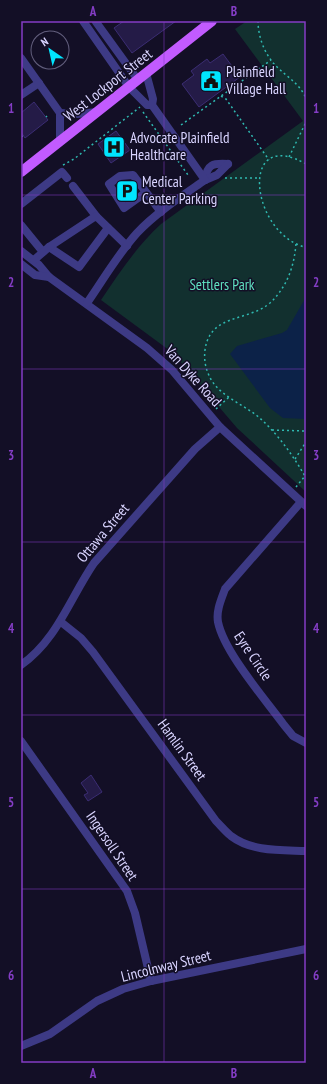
<svg xmlns="http://www.w3.org/2000/svg" width="327" height="1084" viewBox="0 0 327 1084" font-family="'PT Sans Narrow',sans-serif">
<style>
.green{fill:#12302f}
.water{fill:#0c2248}
.building{fill:#241b47;stroke:#3b2d73}
.lines{fill:none;stroke-linecap:round;stroke-linejoin:round}
.path{stroke:#2fb8b0;stroke-width:1.5;stroke-dasharray:2 3;stroke-linecap:butt}
.minor{stroke:#3d3a85;stroke-width:8}
.major{stroke:#c25bff;stroke-width:10}
.grid{fill:none;stroke:#843dc5;stroke-width:1;stroke-opacity:0.55}
.labels{text-anchor:middle;stroke-width:3;stroke-linejoin:round;paint-order:stroke}
.poi-label{font-size:15px;fill:#d9d4ff;stroke:#130f26;text-anchor:start}
.street-label{font-size:15px;fill:#d9d4ff;stroke:#130f26}
.park-label{font-size:15px;fill:#5fe0c0;stroke:#130f26}
.neatline{fill:none;stroke:#843dc5;stroke-width:1.5}
.grid-label{font-size:13px;text-anchor:middle;font-weight:bold;fill:#843dc5}
</style>
<rect width="100%" height="100%" fill="#130f26"/>
<path class="green" d="M247 21H306V492L237 428 173 353 101 300C120 272 137 246 161 224L303 121 235 29Z"/>
<polygon class="water" points="306,297 306,419 283,418 270,408 230,354 237,346 282,333 287,330"/>
<g class="building">
<polygon points="124,21 176,21 132,53 114,28"/>
<polygon points="223,54 240,77 199,107 182,84 194,75 191,71 207,59 210,63"/>
<polygon points="34,102 48,120 25,138 21,132 21,113"/>
<polygon points="116,131 130,150 111,163 98,144"/>
<polygon points="91,775 102,792 88,801 84,795 88,793 81,783"/>
</g>
<g class="lines">
<g class="path">
<path d="M258 21C258 37 265 55 276 66 287 77 299 83 306 98"/>
<polyline points="221,96 226,99 269,160"/>
<polyline points="143,112 188,175"/>
<polyline points="46,117 47,116"/>
<polyline points="181,125 271,60"/>
<polyline points="21,137 24,135"/>
<polyline points="289,157 306,122"/>
<path d="M306 164C246 130 249 210 287 238 292 243 300 245 306 248"/>
<polyline points="63,165 74,159 140,107"/>
<polyline points="225,178 259,178"/>
<path d="M296 244C294 267 287 287 270 303 248 322 210 313 205 350 204 358 205 366 208 373 216 396 245 404 262 420 280 437 294 457 306 478"/>
<polyline points="216,409 229,397"/>
<polyline points="272,430 306,431"/>
<polyline points="295,459 306,442"/>
<polyline points="296,487 305,476"/>
</g>
<g class="minor">
<polyline points="83,21 129,87 147,105 152,105"/>
<polyline points="96,22 138,80"/>
<polyline points="21,58 60,113 60,141"/>
<polyline points="21,95 39,83"/>
<polyline points="60,113 77,114 97,112"/>
<path d="M205 180C207 164 213 163 228 164"/>
<polyline points="205,180 217,175 228,164"/>
<polyline points="73,186 96,216"/>
<polyline points="145,193 124,208 109,184 120,176 133,175 161,212"/>
<polyline points="21,204 62,172 67,178"/>
<polyline points="21,225 43,252"/>
<polyline points="49,247 79,267 108,228"/>
<polyline points="21,251 39,265 49,277 147,348 172,370 220,427 306,506"/>
<polyline points="34,260 49,247 96,216 127,246"/>
<polyline points="21,264 35,275 49,277"/>
<path d="M87 303C103 280 118 254 137 233 157 212 182 196 205 180L152 105 153 99 146 73"/>
<path d="M301 502 225 589C221 600 216 611 218 622 224 652 265 699 284 725L293 736 306 743"/>
<path d="M61 622 81 638 93 652 216 821C221 826 226 832 231 836 252 852 281 850 306 851"/>
<path d="M21 665C57 640 70 598 94 563L195 449 220 427"/>
<polyline points="21,741 127,891 135,913 151,981"/>
<polyline points="21,1046 50,1034 97,1001 123,989 151,981 306,949"/>
</g>
<polyline class="major" points="21,172 212,21"/>
</g>
<path class="grid" d="M164 21V1063M21 195H306M21 369H306M21 542H306M21 715H306M21 889H306"/>
<defs>
<g id="civic-square" transform="scale(1.15)"><rect x="-9" y="-9" width="18" height="18" rx="4" fill="#00e5ff" stroke="#130f26"/><path d="M-.6-6.5H3V-4.5H.6V-3L4-1V1h2V6H-6V1h2V-1L-.6-3ZM-1.2 2.5V6h2.4V2.5Z" fill="#111"/></g>
<g id="hospital-square" transform="scale(1.15)"><rect x="-9" y="-9" width="18" height="18" rx="4" fill="#00e5ff" stroke="#130f26"/><path d="M-5-5h3v3.5h4V-5h3V5h-3V1.5h-4V5h-3Z" fill="#111"/></g>
<g id="parking-square" transform="scale(1.15)"><rect x="-9" y="-9" width="18" height="18" rx="4" fill="#00e5ff" stroke="#130f26"/><path d="M-3.5-5.5H1a3.5 3.5 0 0 1 0 7H-1V5.5H-3.5ZM-1-3.4V-.6H.8a1.4 1.4 0 0 0 0-2.8Z" fill="#111"/></g>
</defs>
<g fill-rule="evenodd">
<use href="#civic-square" x="211" y="81"/>
<use href="#hospital-square" x="114" y="147"/>
<use href="#parking-square" x="127" y="191"/>
</g>
<g class="labels">
<g class="poi-label">
<text x="226" y="77">Plainfield<tspan x="226" dy="17">Village Hall</tspan></text>
<text x="130" y="143">Advocate Plainfield<tspan x="130" dy="17">Healthcare</tspan></text>
<text x="142" y="187">Medical<tspan x="142" dy="17">Center Parking</tspan></text>
</g>
<g class="street-label">
<text transform="translate(108 85) rotate(-38)" y="5">West Lockport Street</text>
<text transform="translate(193 376) rotate(48)" y="5">Van Dyke Road</text>
<text transform="translate(103 533) rotate(-50)" y="5">Ottawa Street</text>
<text transform="translate(253 656) rotate(56)" y="5">Eyre Circle</text>
<text transform="translate(182 750) rotate(54)" y="5">Hamlin Street</text>
<text transform="translate(112 846) rotate(56)" y="5">Ingersoll Street</text>
<text transform="translate(166 966) rotate(-14)" y="5">Lincolnway Street</text>
</g>
<g class="park-label">
<text x="222" y="290">Settlers Park</text>
</g>
</g>
<rect width="327" height="1084" fill="none" stroke="#130f26" stroke-width="44"/>
<g transform="translate(50 50) rotate(326)"><circle r="19" fill="#130f26" stroke="#625e7d"/>
<path d="M0-3L7 15L0 10L-7 15Z" fill="#00e5ff"/>
<text y="-6" font-size="11" font-weight="bold" text-anchor="middle" fill="#d9d4ff">N</text>
</g>
<rect x="22" y="22" width="283" height="1040" class="neatline"/>
<g class="grid-label">
<text x="93" y="16">A</text>
<text x="234" y="16">B</text>
<text x="11" y="113">1</text>
<text x="316" y="113">1</text>
<text x="11" y="287">2</text>
<text x="316" y="287">2</text>
<text x="11" y="460">3</text>
<text x="316" y="460">3</text>
<text x="11" y="633">4</text>
<text x="316" y="633">4</text>
<text x="11" y="807">5</text>
<text x="316" y="807">5</text>
<text x="11" y="980">6</text>
<text x="316" y="980">6</text>
<text x="93" y="1078">A</text>
<text x="234" y="1078">B</text>
</g>
</svg>
